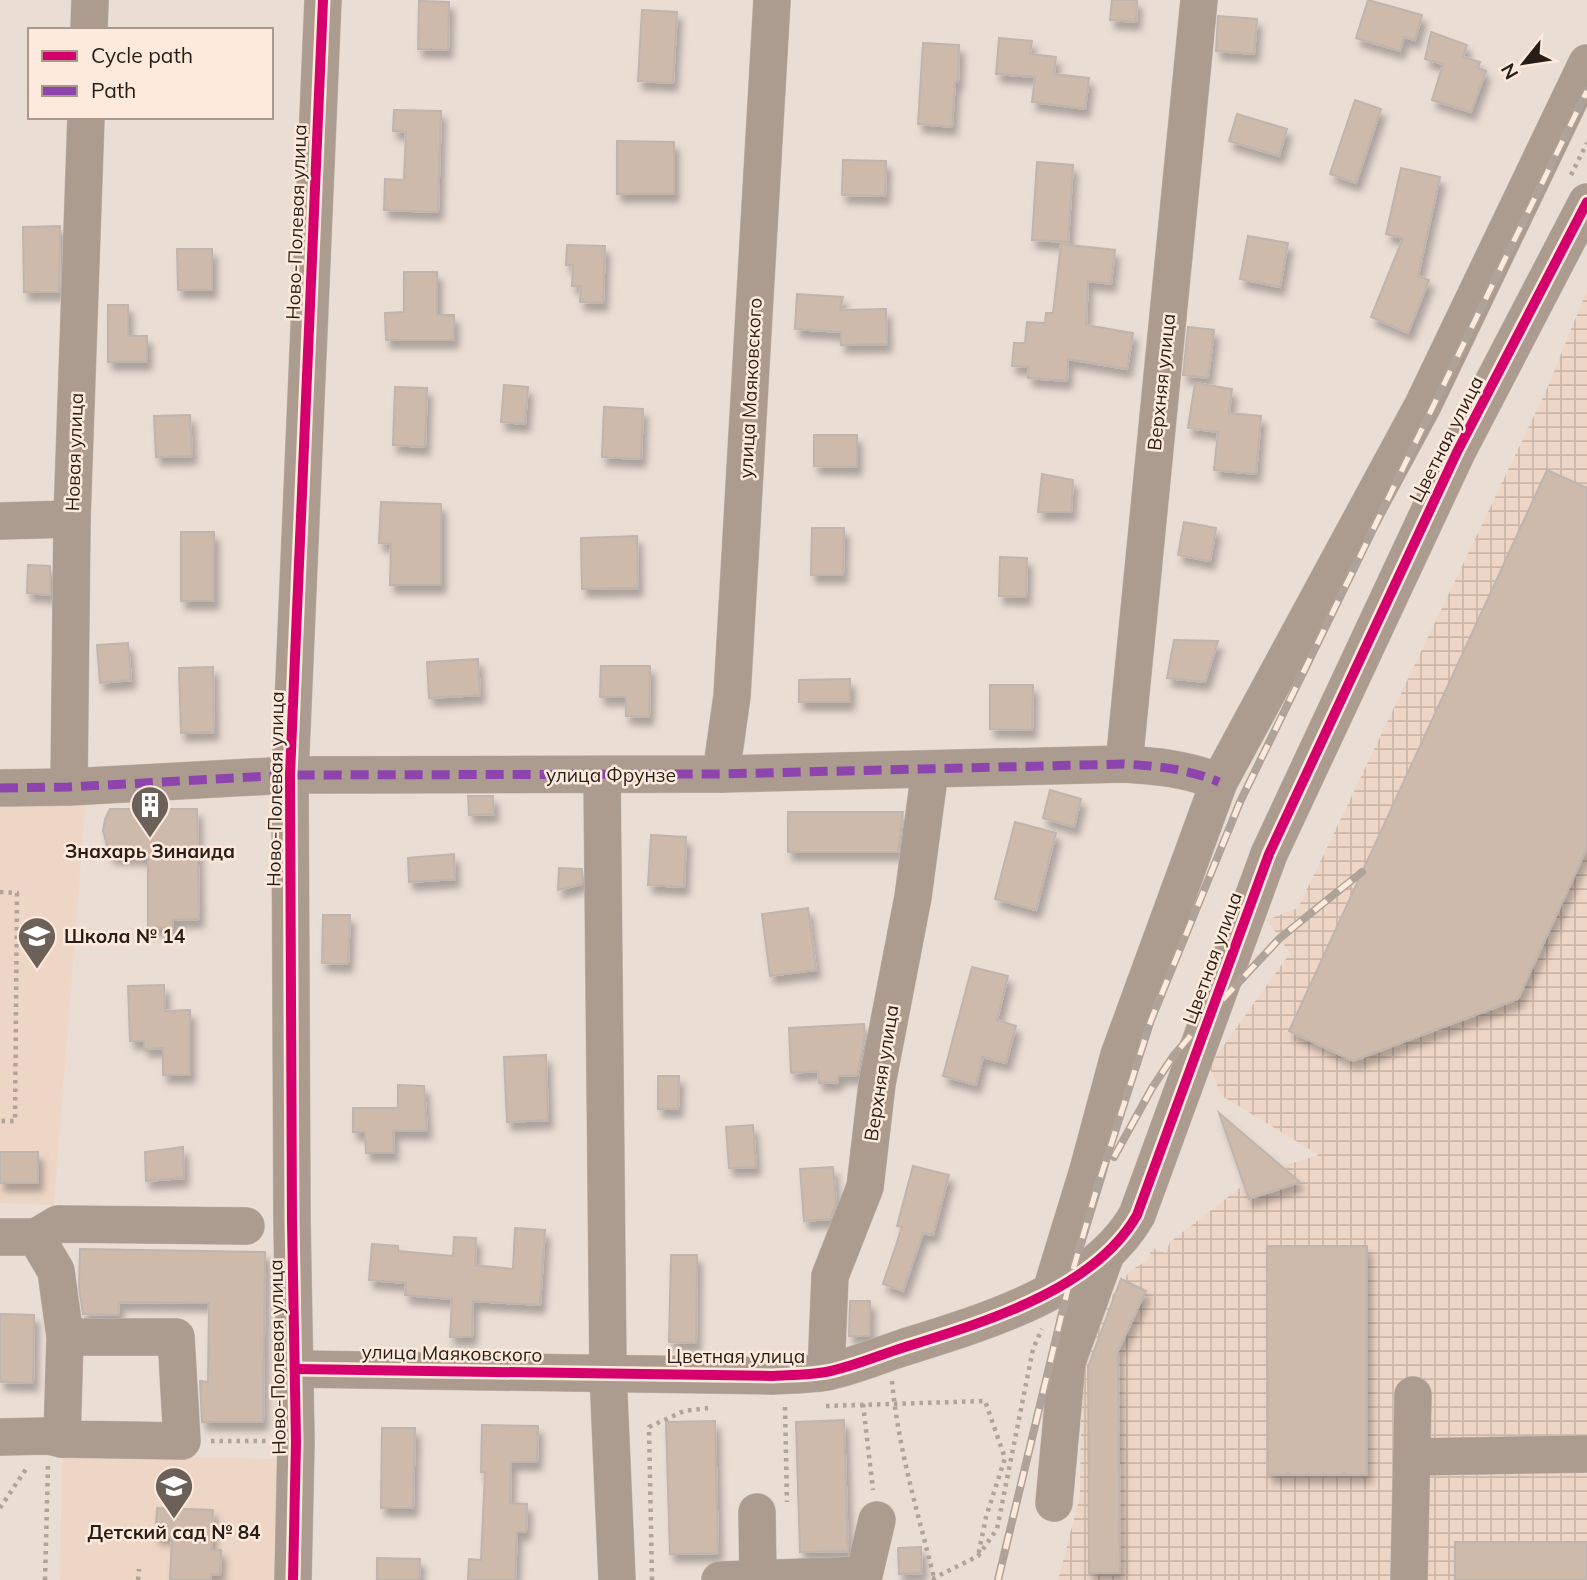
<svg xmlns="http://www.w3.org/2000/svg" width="1587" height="1580" viewBox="0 0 1587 1580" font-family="Mulish,sans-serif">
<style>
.built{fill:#edd6c6}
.industrial{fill:url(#industrial-grid)}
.building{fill:#cebaab;stroke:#bfb4ae;stroke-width:2;filter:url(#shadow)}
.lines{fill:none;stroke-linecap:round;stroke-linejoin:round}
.minor-casing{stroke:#c5bbb4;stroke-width:38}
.path{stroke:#b0a399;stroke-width:4.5;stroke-dasharray:3.5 5;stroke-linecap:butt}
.minor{stroke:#ac9c90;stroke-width:37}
.rail-casing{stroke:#aea299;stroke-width:8}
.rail{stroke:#feeadc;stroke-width:5;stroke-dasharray:16;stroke-linecap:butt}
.quiet{stroke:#8e44ad;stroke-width:9;stroke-dasharray:18 9;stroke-linecap:butt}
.cycleway-casing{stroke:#feeadc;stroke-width:15}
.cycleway{stroke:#d6006c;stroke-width:10}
.labels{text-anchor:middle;stroke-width:5;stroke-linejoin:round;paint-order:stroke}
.street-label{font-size:19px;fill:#271e17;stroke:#feeadc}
.poi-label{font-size:19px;font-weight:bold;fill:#271e17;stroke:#feeadc}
</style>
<defs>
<pattern id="industrial-grid" width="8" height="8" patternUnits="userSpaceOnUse" patternTransform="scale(1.75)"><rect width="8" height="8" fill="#edd6c6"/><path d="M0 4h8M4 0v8" fill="none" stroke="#cbb7a9"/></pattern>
<filter id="shadow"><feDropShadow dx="4.5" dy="8" stdDeviation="3.5" flood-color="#0004"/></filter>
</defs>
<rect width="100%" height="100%" fill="#eaddd4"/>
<g class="built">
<polygon points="86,795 54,1205 0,1203 0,799"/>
<polygon points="62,1455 279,1459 286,1580 60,1580"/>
</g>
<polygon class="industrial" points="1587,290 1587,1580 1058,1580 1080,1496 1082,1358 1116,1288 1131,1270 1148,1260 1152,1248 1166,1253 1170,1242 1259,1173 1319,1155 1222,1096 1209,1066 1290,953 1267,920 1298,908 1546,391"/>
<g class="building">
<polygon points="1112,0 1137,0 1136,22 1110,20"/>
<polygon points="1368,0 1422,15 1415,40 1404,37 1400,51 1356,38"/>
<polygon points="419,1 449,2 448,50 418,49"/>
<polygon points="642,10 677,12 673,83 638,81"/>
<polygon points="1218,16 1257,19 1254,54 1216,51"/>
<polygon points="1431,32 1467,45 1463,57 1480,62 1478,68 1486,71 1471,112 1432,100 1443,64 1425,59"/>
<polygon points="999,38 1032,41 1030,54 1056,57 1054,74 1089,78 1085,109 1032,102 1035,77 996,74"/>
<polygon points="923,43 959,45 958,82 955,82 952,127 918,124"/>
<polygon points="1355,100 1381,109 1356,183 1330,174"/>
<polygon points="394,110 441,111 438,212 384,210 385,179 404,180 406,132 393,131"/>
<polygon points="1237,114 1287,129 1279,156 1229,141"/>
<polygon points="617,141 674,142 674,194 617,194"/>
<polygon points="843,160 886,161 885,196 842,195"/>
<polygon points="1037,162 1073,165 1068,242 1032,240"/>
<polygon points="1401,168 1440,177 1418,276 1429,280 1408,333 1371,317 1403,238 1386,234"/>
<polygon points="60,226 59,292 24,292 23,227"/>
<polygon points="1248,236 1288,243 1280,287 1240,279"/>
<polygon points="1061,244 1115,250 1111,284 1088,281 1086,325 1133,333 1127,369 1068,359 1067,381 1028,378 1029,367 1012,366 1014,343 1025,343 1027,322 1045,323 1046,313 1053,313"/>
<polygon points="567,245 605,246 603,303 580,302 581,286 572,286 573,265 566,265"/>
<polygon points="177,249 212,249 212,290 178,290"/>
<polygon points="404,272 437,272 437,315 454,315 454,340 386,340 385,313 404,312"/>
<polygon points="797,294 843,297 840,310 886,309 887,344 841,345 841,332 795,329"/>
<polygon points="108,305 128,305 128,336 147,336 147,362 108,362"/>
<polygon points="1188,327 1214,330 1208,378 1183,375"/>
<polygon points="1195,383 1232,389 1229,413 1261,416 1256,474 1214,470 1218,432 1188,428"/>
<polygon points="504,385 528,387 525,424 501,422"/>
<polygon points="395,387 427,388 425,447 393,445"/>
<polygon points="604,407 643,409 641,459 602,457"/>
<polygon points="190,415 192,456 156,457 154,416"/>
<polygon points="814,435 857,435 857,467 814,466"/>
<polygon points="1547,470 1587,488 1587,848 1518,999 1353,1061 1289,1031"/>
<polygon points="1042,474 1073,480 1071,512 1038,512"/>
<polygon points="381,502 441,504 441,585 390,585 391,544 379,543"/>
<polygon points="1184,522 1216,528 1210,561 1178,555"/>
<polygon points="812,528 844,528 843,575 811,575"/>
<rect x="181" y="532" width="33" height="69"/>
<polygon points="637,536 638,588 582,589 581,538"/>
<polygon points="1000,557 1027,558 1026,597 999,596"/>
<polygon points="28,565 50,566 50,595 27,593"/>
<polygon points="1174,640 1218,641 1205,682 1167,678"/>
<polygon points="128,643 131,680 100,683 97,645"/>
<polygon points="478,659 480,695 429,698 427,662"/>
<polygon points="601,666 650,666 649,717 626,716 626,697 600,697"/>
<polygon points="213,667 214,732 181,733 179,668"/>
<polygon points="850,679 850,702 799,702 799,680"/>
<polygon points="990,685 1033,685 1032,730 990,729"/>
<polygon points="1050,790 1081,799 1074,827 1043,818"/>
<polygon points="468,796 493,796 494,814 469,815"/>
<polygon points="110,809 197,809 199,919 173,920 173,928 148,927 148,857 110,856 103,831 105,819"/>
<polygon points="788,812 903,812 898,852 788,852"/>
<polygon points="1015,822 1056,833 1036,910 995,899"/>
<polygon points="651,835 686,837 684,887 648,885"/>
<polygon points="454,854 455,879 409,882 408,858"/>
<polygon points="559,868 582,869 582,884 558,890"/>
<polygon points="808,908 816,970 770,976 762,914"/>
<polygon points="323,915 350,915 348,964 322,963"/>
<polygon points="972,967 1008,976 997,1020 1016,1026 1006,1063 983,1057 976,1085 943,1076"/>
<polygon points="164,985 165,1011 190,1010 190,1075 163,1075 163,1048 144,1049 144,1041 130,1041 128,986"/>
<polygon points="864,1024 865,1035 857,1075 838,1076 838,1082 819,1083 818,1071 791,1073 789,1028"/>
<polygon points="546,1055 548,1120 507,1122 504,1057"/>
<polygon points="658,1076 679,1076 678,1109 658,1109"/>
<polygon points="398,1085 424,1086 427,1131 393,1131 394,1153 366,1153 365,1132 353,1132 353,1108 398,1108"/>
<polygon points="1219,1113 1300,1182 1249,1199"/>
<polygon points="753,1125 756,1167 729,1168 726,1127"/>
<polygon points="183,1147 184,1178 146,1181 145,1152"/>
<rect x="0" y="1152" width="38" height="31"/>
<polygon points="913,1166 949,1175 933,1235 923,1233 903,1291 883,1284 902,1227 897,1226"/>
<polygon points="833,1167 836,1203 830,1219 804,1221 800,1169"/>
<polygon points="515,1228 545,1230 540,1305 473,1301 472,1337 450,1337 452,1299 405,1295 406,1283 369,1280 372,1244 398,1246 398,1251 453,1256 454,1237 476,1238 475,1265 513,1269"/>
<polygon points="1267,1246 1367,1246 1367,1475 1268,1475"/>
<polygon points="80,1249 265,1252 263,1422 202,1422 200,1381 208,1382 209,1303 119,1302 118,1315 83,1314 79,1287"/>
<polygon points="671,1255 697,1255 696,1343 669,1342"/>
<polygon points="1121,1279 1146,1291 1118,1351 1120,1573 1089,1573 1088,1367"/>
<polygon points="850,1301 870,1301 870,1336 849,1336"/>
<polygon points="0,1314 34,1315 33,1383 0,1382"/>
<polygon points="844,1420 848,1551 800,1552 796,1422"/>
<polygon points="715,1421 718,1553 670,1554 666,1422"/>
<polygon points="482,1425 538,1426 537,1462 511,1462 510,1503 527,1504 526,1532 517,1532 515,1580 468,1580 469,1559 481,1560 485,1472 481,1472"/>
<polygon points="382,1428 415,1428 413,1508 381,1508"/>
<polygon points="157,1508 213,1510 211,1550 221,1550 220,1575 211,1574 210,1580 170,1580 172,1537 155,1536"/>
<rect x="1455" y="1542" width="132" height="38"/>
<polygon points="921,1547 922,1573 899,1574 898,1548"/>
<polygon points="377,1558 420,1559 419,1580 377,1580"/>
</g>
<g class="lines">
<g class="minor-casing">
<g id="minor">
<polyline points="89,30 90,0"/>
<polyline points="0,521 72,519"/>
<polyline points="1124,764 1199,0"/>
<polyline points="721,774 732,696 772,0"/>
<polyline points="602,775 608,1373 617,1580"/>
<polyline points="69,787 72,519 86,117"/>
<path d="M0 788 69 787 290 775 721 774 1124 764C1157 766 1188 769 1219 782"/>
<polyline points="0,1237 36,1237 58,1224 246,1226"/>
<polyline points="36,1237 56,1271 65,1337 62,1439 182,1441 176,1337 65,1337"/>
<polyline points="1051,1291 1088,1170 1119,1055 1219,782 1423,405 1587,63"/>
<path d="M296 1369 773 1376C790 1375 809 1375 826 1372 852 1367 877 1356 902 1348 981 1323 1094 1291 1137 1215L1269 854 1457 452 1587 202"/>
<polyline points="826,1372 830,1276 865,1187 877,1084 913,897 930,770"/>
<polyline points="0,1437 48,1436 62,1439"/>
<polyline points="1412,1457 1587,1454"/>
<polyline points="1054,1503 1067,1362 1106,1254"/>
<polyline points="757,1512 758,1580"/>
<polyline points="293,1580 296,1442 292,1221 290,775 323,0"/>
<polyline points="720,1580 864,1575 877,1520"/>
<polyline points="1409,1580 1413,1395"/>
</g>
</g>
<g class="path">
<polyline points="1571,175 1587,143"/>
<polyline points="0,892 17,893 15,1121 0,1121"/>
<path d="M892 1381C898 1448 918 1513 934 1578"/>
<polyline points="863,1404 873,1490"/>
<polyline points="826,1406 985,1401 1005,1458 986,1517 978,1556"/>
<polyline points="785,1407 787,1502"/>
<polyline points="211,1441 266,1441"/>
<polyline points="0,1508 28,1466"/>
<polyline points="45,1580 48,1465"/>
<polyline points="138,1580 139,1569"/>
<polyline points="652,1580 649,1427 684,1411 708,1408"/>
<polyline points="934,1580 934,1578 978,1556 997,1529 1033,1349 1042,1329"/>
</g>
<use href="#minor" class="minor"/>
<g class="rail-casing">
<g id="rail">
<polyline points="1114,1157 1152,1088 1174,1055 1212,1011 1280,938 1362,872"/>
<polyline points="998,1580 1070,1280 1096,1191 1151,1020 1240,802 1587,91"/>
</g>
</g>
<use href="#rail" class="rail"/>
<path class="quiet" d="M0 788 69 787 290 775 721 774 1124 764C1157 766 1188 769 1219 782"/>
<g class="cycleway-casing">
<g id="cycleway">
<path d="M296 1369 773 1376C790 1375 809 1375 826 1372 852 1367 877 1356 902 1348 981 1323 1094 1291 1137 1215L1269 854 1457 452 1587 202"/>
<polyline points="293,1580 296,1442 292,1221 290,775 323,0"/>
</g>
</g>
<use href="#cycleway" class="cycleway"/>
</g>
<defs>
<g id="building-pin" transform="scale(2.0125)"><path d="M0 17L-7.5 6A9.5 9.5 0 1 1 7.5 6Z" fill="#6b6159" stroke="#feeadc"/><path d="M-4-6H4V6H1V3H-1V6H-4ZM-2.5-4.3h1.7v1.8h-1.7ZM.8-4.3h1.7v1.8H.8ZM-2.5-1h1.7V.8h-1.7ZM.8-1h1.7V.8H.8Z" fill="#fff"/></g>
<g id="school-pin" transform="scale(2.0125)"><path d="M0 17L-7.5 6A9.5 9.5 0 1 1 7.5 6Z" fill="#6b6159" stroke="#feeadc"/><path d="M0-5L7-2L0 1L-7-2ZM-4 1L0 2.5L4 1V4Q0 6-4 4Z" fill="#fff"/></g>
</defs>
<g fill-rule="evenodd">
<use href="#building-pin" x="150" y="805"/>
<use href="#school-pin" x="37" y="936"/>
<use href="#school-pin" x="174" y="1486"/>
</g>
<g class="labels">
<g class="street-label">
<text transform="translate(296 222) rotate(-88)" y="7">Ново-Полевая улица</text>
<text transform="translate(1161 382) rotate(-84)" y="7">Верхняя улица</text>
<text transform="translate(750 388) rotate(-87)" y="7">улица Маяковского</text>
<text transform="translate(1446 439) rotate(-63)" y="7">Цветная улица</text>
<text transform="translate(74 452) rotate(-88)" y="7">Новая улица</text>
<text x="611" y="782">улица Фрунзе</text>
<text transform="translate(275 789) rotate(-89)" y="7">Ново-Полевая улица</text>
<text transform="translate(1212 958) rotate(-70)" y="7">Цветная улица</text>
<text transform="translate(881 1073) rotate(-81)" y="7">Верхняя улица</text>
<text transform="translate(452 1353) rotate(1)" y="7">улица Маяковского</text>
<text x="736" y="1363">Цветная улица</text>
<text transform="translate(277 1357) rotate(-91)" y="7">Ново-Полевая улица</text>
</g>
<g class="poi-label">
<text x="150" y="858">Знахарь Зинаида</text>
<text x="64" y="943" text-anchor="start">Школа № 14</text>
<text x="174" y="1539">Детский сад № 84</text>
</g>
</g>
<rect x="28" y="28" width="245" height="91" fill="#feeadc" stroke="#a8988d" stroke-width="2"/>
<rect x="42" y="51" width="35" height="10" fill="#d6006c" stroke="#a8988d" stroke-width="2"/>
<text x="91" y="63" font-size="21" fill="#271e17">Cycle path</text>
<rect x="42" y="86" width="35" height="10" fill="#8e44ad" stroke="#a8988d" stroke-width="2"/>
<text x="91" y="98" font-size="21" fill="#271e17">Path</text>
<g transform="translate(1524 63) rotate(240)" stroke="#feeadc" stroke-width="5" paint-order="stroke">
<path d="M0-5L12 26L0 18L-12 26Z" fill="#271e17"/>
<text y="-10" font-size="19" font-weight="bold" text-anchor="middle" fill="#271e17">N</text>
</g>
</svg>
